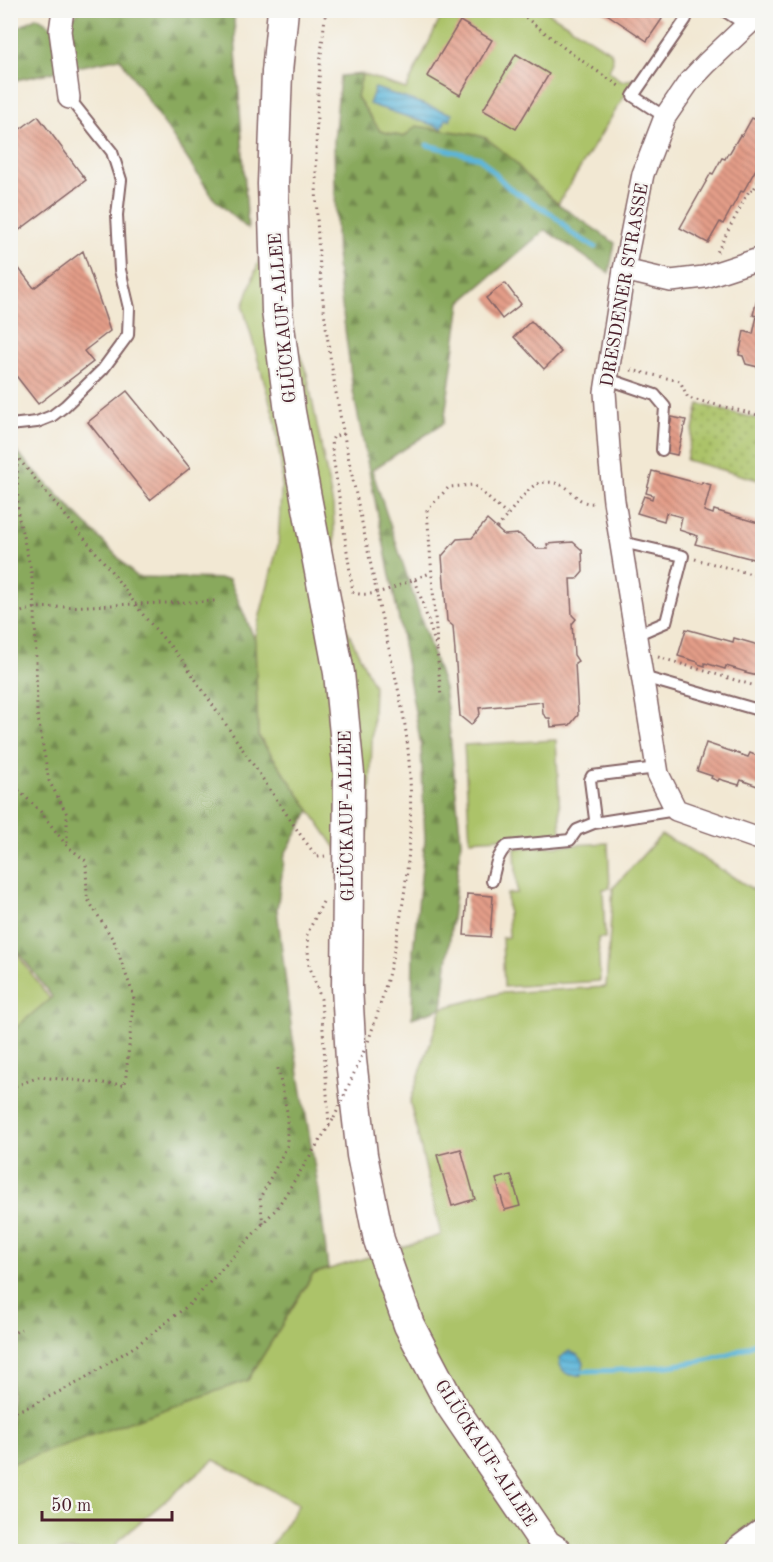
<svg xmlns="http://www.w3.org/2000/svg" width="773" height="1562" viewBox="0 0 773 1562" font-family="'Old Standard TT',serif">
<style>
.grass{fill:#acc369;stroke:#7b714a;stroke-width:1.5}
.forest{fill:url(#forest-firs);stroke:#6a6444;stroke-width:1.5}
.park{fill:url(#park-dots);stroke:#7b714a;stroke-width:1.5}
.water{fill:url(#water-rules);stroke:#526a82;stroke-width:1.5}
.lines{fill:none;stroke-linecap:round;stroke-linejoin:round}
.stream{stroke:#5bb5d9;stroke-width:5}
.building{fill:url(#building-back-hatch)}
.service-casing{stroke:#856566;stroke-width:14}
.minor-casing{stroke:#856566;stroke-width:24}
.secondary-casing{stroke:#856566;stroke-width:33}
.path{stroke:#856566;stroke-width:3;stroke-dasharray:1.5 4.5;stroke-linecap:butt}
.service{stroke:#fff;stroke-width:10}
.minor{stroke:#fff;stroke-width:21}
.secondary{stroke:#fff;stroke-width:30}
.path-bridge{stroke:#856566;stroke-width:3;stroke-dasharray:1.5 4.5;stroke-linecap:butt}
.labels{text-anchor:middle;stroke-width:4.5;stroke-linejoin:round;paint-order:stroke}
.street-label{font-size:18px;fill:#4a1f2b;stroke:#f6f6f2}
</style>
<defs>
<pattern id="forest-firs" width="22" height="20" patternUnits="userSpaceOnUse" patternTransform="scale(1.5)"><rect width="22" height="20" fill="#89a95d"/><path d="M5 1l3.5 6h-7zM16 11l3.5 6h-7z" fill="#72894d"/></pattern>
<pattern id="park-dots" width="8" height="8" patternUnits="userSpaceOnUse" patternTransform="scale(1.5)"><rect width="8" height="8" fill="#acc369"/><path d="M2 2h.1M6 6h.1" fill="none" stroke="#8e9e57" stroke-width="1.8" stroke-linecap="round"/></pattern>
<pattern id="water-rules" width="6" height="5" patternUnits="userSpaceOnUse" patternTransform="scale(1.5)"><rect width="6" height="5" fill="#5bb5d9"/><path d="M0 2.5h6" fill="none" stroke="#4d93b0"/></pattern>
<pattern id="building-back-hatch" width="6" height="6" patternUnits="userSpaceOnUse" patternTransform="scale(1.5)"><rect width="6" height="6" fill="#e39d88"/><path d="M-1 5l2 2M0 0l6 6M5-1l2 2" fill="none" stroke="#ba7f6f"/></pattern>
</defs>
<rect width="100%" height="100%" fill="#f6f6f2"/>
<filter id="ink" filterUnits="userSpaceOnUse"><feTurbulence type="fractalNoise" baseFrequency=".0167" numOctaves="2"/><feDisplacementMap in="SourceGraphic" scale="12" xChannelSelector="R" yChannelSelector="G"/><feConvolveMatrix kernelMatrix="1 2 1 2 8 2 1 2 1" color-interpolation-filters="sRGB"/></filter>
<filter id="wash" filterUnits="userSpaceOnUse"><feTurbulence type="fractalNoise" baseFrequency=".008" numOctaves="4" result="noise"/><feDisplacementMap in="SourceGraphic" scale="24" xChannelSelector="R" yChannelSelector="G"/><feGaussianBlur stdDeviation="1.35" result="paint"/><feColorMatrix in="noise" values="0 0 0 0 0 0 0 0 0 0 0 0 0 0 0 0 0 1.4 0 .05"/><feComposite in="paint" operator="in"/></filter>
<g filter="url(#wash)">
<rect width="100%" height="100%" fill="#f2e8d3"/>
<g class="grass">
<path d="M444 11H546L611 52 613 61 609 71 621 81 635 79 558 204C548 195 538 187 529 178 513 162 498 142 476 135L416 126 404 137 380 131 357 97 362 74 406 89Z"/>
<polygon points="262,252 307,374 333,506 336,566 332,598 374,686 369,823 358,880 258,735 254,639 278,545 282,474 275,420 243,307"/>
<polygon points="556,740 561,834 470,840 464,745"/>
<polygon points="661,835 680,844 762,895 762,1516 715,1551 268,1551 299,1504 214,1460 120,1539 111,1551 11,1551 10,1464 248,1380 313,1274 441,1235 410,1102 442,1008 501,993 606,987 613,888"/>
<polygon points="608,843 610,888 603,889 605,938 598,938 600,981 504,987 502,938 509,937 507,894 517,893 515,848"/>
<polygon points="10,944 50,999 11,1032 10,1032"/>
</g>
<g class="forest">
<polygon points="79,11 235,11 234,20 248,229 214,199 120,58 11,81 10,32 37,17 60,31"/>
<polygon points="362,74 357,97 380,131 404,137 416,126 476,135 486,138 512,159 529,178 558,204 615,243 609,273 545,230 461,302 444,423 372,470 444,688 448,716 461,841 442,1008 412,1018 413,951 425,840 421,746 398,615 353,391 337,267 334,142 340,76"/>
<polygon points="11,446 137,577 229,579 255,640 258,736 310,810 285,854 277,909 292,1033 319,1192 328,1269 313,1274 248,1380 11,1464 11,1032 52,997 11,942"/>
</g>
<polygon class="park" points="699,404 762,420 762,481 686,460"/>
<g class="water">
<polygon points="375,88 452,114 450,120 446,119 442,128 369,104"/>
<path d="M569 1351 578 1355 584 1363 581 1375C567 1377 560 1372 559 1358Z"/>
</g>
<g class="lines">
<g class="stream">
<polyline points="427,145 480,158 509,188 552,214 563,224 571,233 595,247"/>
<path d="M583 1371C605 1371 627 1370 649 1368 688 1364 728 1360 762 1339"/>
</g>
</g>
<g id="blocks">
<g class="building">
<polygon points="601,10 653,10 652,12 662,19 647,41"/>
<polygon points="460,21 492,40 460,95 427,76"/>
<polygon points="516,54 549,74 516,129 483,110"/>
<polygon points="762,107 762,160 757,170 756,169 743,192 741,191 723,224 720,222 708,243 680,228 711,173 713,174 722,158 725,159 728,153 729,154 740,135 742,136 752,118 756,120"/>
<polygon points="38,116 86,180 10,237 10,123 13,121 19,130"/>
<polygon points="83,251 110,331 84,351 93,362 38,404 10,368 10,257 34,288"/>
<polygon points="505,283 521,304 502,319 486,298"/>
<polygon points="759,292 762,293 762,368 746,364 743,356 739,355 744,331 753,334 757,316 753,315"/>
<polygon points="531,321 561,352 544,369 514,337"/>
<polygon points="127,391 190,468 150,500 88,422"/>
<polygon points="672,417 686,420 677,455 663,452"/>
<polygon points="652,471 701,484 702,482 711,485 704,511 713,514 714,510 762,524 762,555 759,554 757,560 695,544 698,536 679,530 682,517 666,513 664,521 637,513 644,496 652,499 653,495 646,493"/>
<polygon points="487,520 504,535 519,534 537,549 548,549 547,544 573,542 582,550 583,572 577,579 570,579 572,615 576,619 572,624 574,655 578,661 575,663 578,715 570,725 551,727 550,718 547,718 543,714 542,702 479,708 480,714 471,725 460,716 453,626 447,621 442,556 457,539 472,538"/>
<polygon points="686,629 733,642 734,638 762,646 762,677 745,673 746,672 726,666 725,669 705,663 705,666 698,664 698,662 678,656"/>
<polygon points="706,743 748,757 750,753 762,758 762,790 759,789 760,787 741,780 739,785 719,779 718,781 711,778 712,776 697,771"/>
<polygon points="467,894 493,896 490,937 464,935"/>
<polygon points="461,1149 475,1199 452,1206 437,1155"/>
<polygon points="511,1175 520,1206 505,1210 496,1179"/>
</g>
</g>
</g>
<g filter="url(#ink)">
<use href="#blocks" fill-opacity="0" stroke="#856566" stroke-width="1.5"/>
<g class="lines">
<g class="service-casing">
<g id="service">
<polyline points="723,10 746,25"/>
<polyline points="665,117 633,96 686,19"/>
<polyline points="608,379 655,395 665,407 662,450"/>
<polyline points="10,425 37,422 52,416 65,406 103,369 128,335 129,308 120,270 117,215 121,180 112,152 69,98"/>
<polyline points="622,542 683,556 666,622 636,635"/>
<polyline points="643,677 762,711"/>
<polyline points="597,822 595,819 590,780 592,776 657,768"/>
<path d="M492 881C495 868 497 855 507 846L570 840 577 830 594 823 676 810"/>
</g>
</g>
<g class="minor-casing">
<g id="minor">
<polyline points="63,10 60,31 69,98"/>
<polyline points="762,11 707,63 689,82 665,117 643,174 624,270 605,392 610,463 614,501 658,774 676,810 762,840"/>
<polyline points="624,270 671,281 704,277 762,258"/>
</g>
</g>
<g class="secondary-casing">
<g id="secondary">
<polyline points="283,10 277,72 273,184 277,311 290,412 339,673 349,774 347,987 351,1060 362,1155 379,1240 409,1325 451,1405 546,1545 557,1552"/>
<polyline points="739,1552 762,1535"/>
</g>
</g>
<g class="path">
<path d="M326 10C312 117 313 227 327 334 338 418 358 501 375 585"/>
<polyline points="516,10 572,54 622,88"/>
<polyline points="717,252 750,189 753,191 762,174"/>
<polyline points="631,370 680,381 688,398 762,416"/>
<path d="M344 434 334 436 331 442 353 592C370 600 399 585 415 579L437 649"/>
<polyline points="10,452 17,457 108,567 144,616 183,661 302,837 317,857 325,856"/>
<polyline points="17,459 18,515 31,570 35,608 37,713 49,781 67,814 67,844"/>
<path d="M497 528C504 520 527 489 535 485 544 480 558 482 567 488 576 495 581 505 595 503"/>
<polyline points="695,559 755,575 762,572"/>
<polyline points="415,579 430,573"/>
<path d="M378 601C386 638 396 676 403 713 420 811 407 914 379 1009"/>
<polyline points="10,615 35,608 215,601"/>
<polyline points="437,643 427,510 449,487 474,485 507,515"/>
<polyline points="437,650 441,697"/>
<polyline points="658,657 762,688"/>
<polyline points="10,782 40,811 67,846 86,861 87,898 114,941 134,997 125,1085 39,1077 10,1088"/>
<polyline points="323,902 307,934 309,965 321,999 329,1125"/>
<polyline points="263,1224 260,1198 287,1146 287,1112 277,1064"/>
<polyline points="10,1335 21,1329"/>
<polyline points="10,1413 28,1407 77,1383 137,1345 190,1304 277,1208 334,1118"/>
</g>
<use href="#service" class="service"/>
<use href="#minor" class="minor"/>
<use href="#secondary" class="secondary"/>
<g class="path-bridge">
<polyline points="375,585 378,601"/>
<polyline points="334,1118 368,1042 379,1009"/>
</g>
</g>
</g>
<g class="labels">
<g class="street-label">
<text transform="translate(624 285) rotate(-80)" y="6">DRESDENER STRASSE</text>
<text transform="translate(282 318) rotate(-95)" y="6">GLÜCKAUF-ALLEE</text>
<text transform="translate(346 816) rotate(-91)" y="6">GLÜCKAUF-ALLEE</text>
<text transform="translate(486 1453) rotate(57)" y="6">GLÜCKAUF-ALLEE</text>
</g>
</g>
<rect width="773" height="1562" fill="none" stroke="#f6f6f2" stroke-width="36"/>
<path d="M42 1511v9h130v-9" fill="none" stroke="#4a1f2b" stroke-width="3"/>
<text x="51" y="1511" font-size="18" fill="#4a1f2b" stroke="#f6f6f2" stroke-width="4.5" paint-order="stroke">50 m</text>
</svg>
